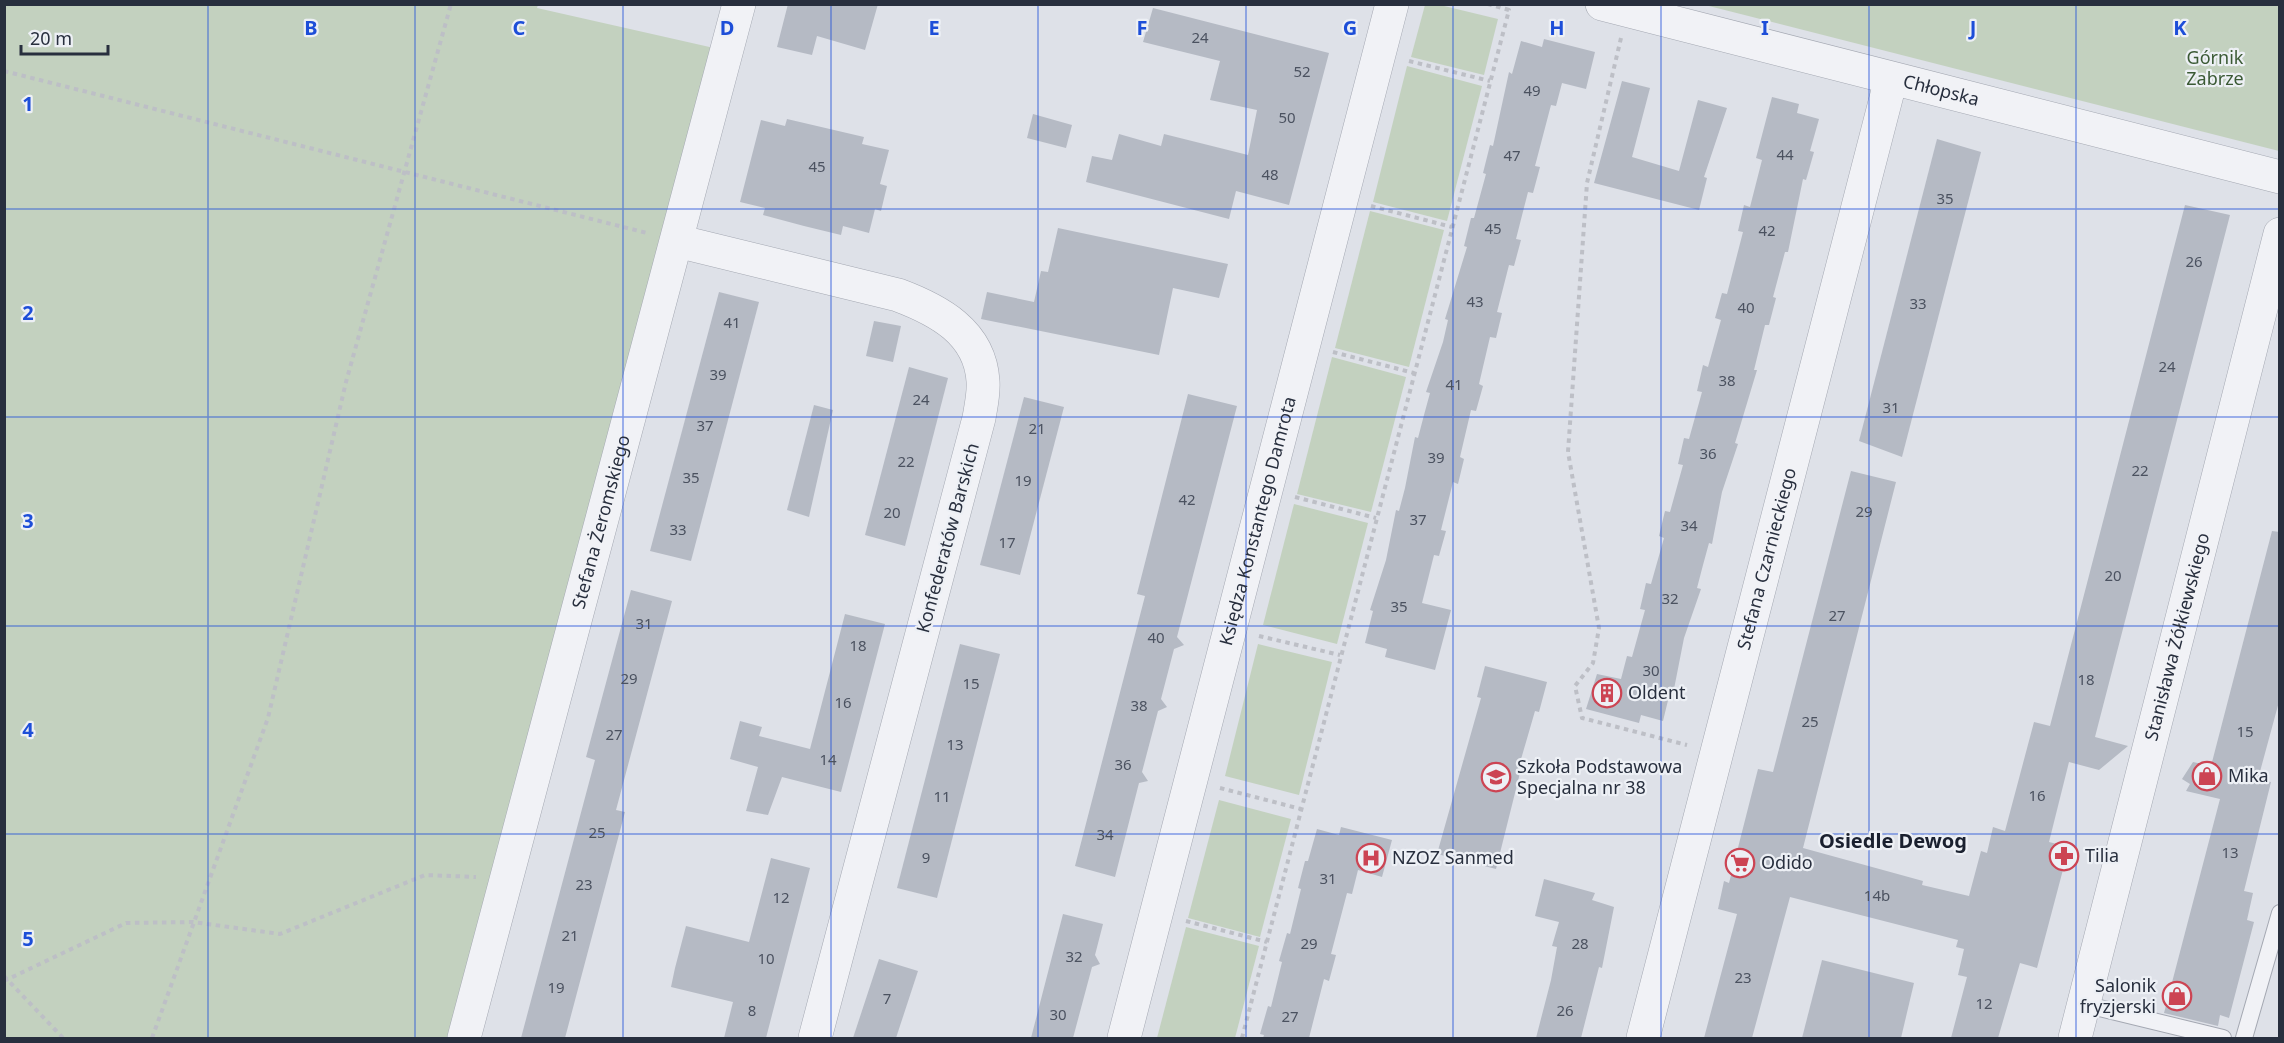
<svg xmlns="http://www.w3.org/2000/svg" width="2284" height="1043" viewBox="0 0 2284 1043" font-family="'Noto Sans',sans-serif">
<style>
.green{fill:#c3d1bf}
.building{fill:#b5bac4}
.lines{fill:none;stroke-linecap:round;stroke-linejoin:round}
.service-casing{stroke:#a4a8b2;stroke-width:18}
.minor-casing{stroke:#a4a8b2;stroke-width:34}
.path{stroke:#bdbfc6;stroke-width:4;stroke-dasharray:4.5 4.5;stroke-linecap:butt}
.service{stroke:#f1f2f6;stroke-width:16}
.minor{stroke:#f1f2f6;stroke-width:33}
.grid{fill:none;stroke:#1d4ed8;stroke-width:1.5;stroke-opacity:0.55}
.labels{text-anchor:middle;stroke-width:4.5;stroke-linejoin:round;paint-order:stroke}
.number-label{font-size:15px;fill:#4b5260}
.park-label{font-size:18px;fill:#3b5a35;stroke:#edf0f5}
.street-label{font-size:18px;fill:#282f3e;stroke:#edf0f5}
.poi-label{font-size:18px;fill:#282f3e;stroke:#edf0f5;text-anchor:start}
.neighbourhood-label{font-size:20px;font-weight:bold;fill:#1a202f;stroke:#edf0f5}
.grid-label{font-size:20px;text-anchor:middle;font-weight:bold;fill:#1d4ed8;stroke:#edf0f5;stroke-width:4.5;stroke-linejoin:round;paint-order:stroke}
</style>
<rect width="100%" height="100%" fill="#dee1e8"/>
<g class="green">
<polygon points="5,5 538,5 537,8 714,48 454,1038 5,1038"/>
<polygon points="1425,5 1440,5 1498,19 1484,75 1411,57"/>
<polygon points="1705,5 2279,5 2279,151"/>
<polygon points="1407,66 1482,86 1447,221 1373,202"/>
<polygon points="1370,211 1444,230 1409,367 1335,348"/>
<polygon points="1332,357 1406,377 1371,512 1297,494"/>
<polygon points="1294,504 1368,523 1337,644 1263,625"/>
<polygon points="1258,644 1332,662 1299,795 1225,776"/>
<polygon points="1219,800 1291,819 1260,937 1188,918"/>
<polygon points="1186,927 1259,946 1235,1038 1157,1038"/>
</g>
<g class="building">
<polygon points="788,4 878,4 865,50 817,36 812,55 777,47"/>
<polygon points="1153,8 1329,53 1289,205 1236,191 1229,219 1086,182 1092,156 1112,160 1119,134 1161,146 1164,134 1248,155 1257,110 1210,100 1220,61 1143,42"/>
<polygon points="1544,39 1595,52 1586,89 1562,83 1556,106 1551,105 1535,166 1540,167 1533,193 1528,192 1516,239 1521,240 1514,266 1509,265 1497,312 1502,313 1496,338 1490,337 1479,384 1483,386 1476,411 1471,410 1460,457 1464,459 1458,484 1453,482 1441,530 1446,531 1439,556 1434,555 1422,603 1451,610 1435,670 1385,657 1387,649 1365,643 1373,611 1370,610 1386,560 1396,510 1399,511 1405,488 1415,437 1418,438 1424,415 1430,393 1426,392 1443,342 1448,320 1445,319 1467,247 1464,246 1471,218 1474,218 1486,174 1483,173 1490,145 1493,146 1509,72 1512,74 1521,41 1542,47"/>
<polygon points="1622,81 1650,88 1632,157 1679,171 1698,100 1727,108 1704,177 1707,178 1699,210 1594,183"/>
<polygon points="1772,97 1799,104 1797,113 1819,119 1810,151 1814,152 1806,180 1803,179 1788,252 1785,252 1773,297 1776,298 1769,325 1765,325 1754,370 1757,370 1735,443 1738,444 1722,492 1712,544 1709,543 1703,565 1697,588 1701,589 1684,638 1674,689 1671,688 1663,721 1641,715 1639,723 1586,709 1597,674 1621,679 1627,656 1632,657 1645,610 1640,609 1646,583 1651,584 1664,538 1659,536 1665,511 1670,512 1683,465 1678,464 1684,438 1689,439 1702,392 1697,391 1703,365 1708,367 1721,320 1715,318 1722,293 1727,294 1743,232 1738,231 1744,205 1750,207 1762,160 1756,158"/>
<polygon points="1033,114 1072,125 1066,148 1027,138"/>
<polygon points="787,119 864,137 862,144 889,150 880,184 887,186 881,211 875,209 869,233 843,226 841,235 804,226 763,215 765,208 740,202 761,120 785,126"/>
<polygon points="1937,139 1981,152 1902,457 1859,441"/>
<polygon points="2185,205 2230,215 2095,737 2128,746 2099,770 2069,762 2049,842 2069,847 2037,968 2020,963 1998,1038 1951,1038 1967,977 1958,975 1964,949 1956,947 1958,940 1790,897 1752,1038 1704,1038 1737,914 1718,909 1724,881 1729,883 1758,769 1773,772 1851,471 1896,482 1803,848 1923,881 1922,885 1969,896 1981,851 1987,853 1993,827 2005,831 2034,722 2050,726"/>
<polygon points="1058,228 1228,264 1219,298 1173,288 1159,355 981,319 987,292 1034,302 1041,271 1048,272"/>
<polygon points="719,292 759,302 691,561 650,551"/>
<polygon points="874,321 901,326 893,362 866,356"/>
<polygon points="909,367 948,378 905,546 865,535"/>
<polygon points="1188,394 1237,406 1177,637 1184,645 1174,649 1161,699 1167,707 1158,711 1142,772 1148,781 1139,783 1115,877 1075,866 1145,596 1137,594"/>
<polygon points="1024,397 1064,407 1020,575 980,565"/>
<polygon points="814,405 833,410 809,517 787,510"/>
<polygon points="2272,531 2280,532 2280,698 2258,779 2271,782 2244,891 2253,893 2247,920 2254,922 2229,1018 2220,1015 2218,1026 2164,1013 2220,799 2186,791 2190,784 2182,779 2193,762 2211,766"/>
<polygon points="631,590 672,601 616,810 625,812 565,1038 521,1038 595,760 586,757"/>
<polygon points="845,614 885,624 841,792 782,777 768,815 746,811 758,767 730,759 740,721 762,727 759,736 810,749"/>
<polygon points="960,644 1000,654 937,898 897,888"/>
<polygon points="1485,666 1547,682 1539,712 1535,711 1517,773 1520,773 1496,869 1437,854 1481,698 1477,697"/>
<polygon points="1341,827 1392,840 1382,877 1358,870 1352,894 1347,893 1331,954 1336,955 1329,981 1324,979 1309,1038 1263,1038 1264,1035 1260,1034 1268,1006 1271,1007 1282,962 1279,961 1287,933 1290,934 1301,889 1298,888 1305,861 1308,861 1317,829 1339,835"/>
<polygon points="771,858 810,868 766,1038 724,1038 733,1002 671,987 675,968 686,926 749,942"/>
<polygon points="1544,879 1595,893 1592,900 1614,907 1602,968 1599,967 1581,1038 1536,1038 1551,980 1557,947 1552,946 1559,922 1535,916"/>
<polygon points="1063,914 1103,924 1095,955 1100,964 1092,967 1073,1038 1031,1038"/>
<polygon points="879,959 918,971 896,1038 853,1038"/>
<polygon points="1822,960 1914,983 1901,1038 1802,1038"/>
</g>
<g class="lines">
<g class="service-casing">
<g id="service">
<polyline points="2083,1004 2223,1038"/>
<polyline points="2244,1038 2280,913"/>
</g>
</g>
<g class="minor-casing">
<g id="minor">
<path id="s1" d="M1602 4 2280 177"/>
<path d="M677 241 898 295C938 310 980 332 983 381 984 393 981 406 979 418L815 1038"/>
<path id="s2" d="M464 1038 739 4"/>
<path id="s3" d="M1124 1038 1392 4"/>
<path id="s4" d="M1643 1038 1891 79"/>
<path id="s5" d="M2075 1038 2280 234"/>
</g>
</g>
<g class="path">
<polyline points="1621,38 1587,183 1568,452 1599,628 1593,663 1575,686 1582,718 1687,745"/>
<polyline points="1409,61 1490,81"/>
<polyline points="4,71 647,233"/>
<polyline points="1371,206 1452,227"/>
<polyline points="1333,352 1414,373"/>
<polyline points="1295,497 1376,518"/>
<polyline points="1259,636 1340,655"/>
<polyline points="1220,788 1301,809"/>
<polyline points="1186,921 1267,942"/>
<polyline points="4,976 63,1038"/>
<polyline points="4,981 126,923 193,922 280,934 425,875 476,877"/>
<polyline points="152,1038 268,718 346,382 451,4"/>
<polyline points="1242,1038 1509,10 1488,4"/>
</g>
<use href="#service" class="service"/>
<use href="#minor" class="minor"/>
</g>
<path class="grid" d="M208 4V1038M415 4V1038M623 4V1038M831 4V1038M1038 4V1038M1246 4V1038M1453 4V1038M1661 4V1038M1869 4V1038M2076 4V1038M4 209H2280M4 417H2280M4 626H2280M4 834H2280"/>
<defs>
<g id="building-ring" transform="scale(1.5)"><circle r="9.5" fill="#edf0f5" stroke="#cc4453" stroke-width="1.5"/><path d="M-4-6H4V6H1V3H-1V6H-4ZM-2.5-4.3h1.7v1.8h-1.7ZM.8-4.3h1.7v1.8H.8ZM-2.5-1h1.7V.8h-1.7ZM.8-1h1.7V.8H.8Z" fill="#cc4453"/></g>
<g id="shop-ring" transform="scale(1.5)"><circle r="9.5" fill="#edf0f5" stroke="#cc4453" stroke-width="1.5"/><path d="M-5-2.5h2.3a2.7 3.5 0 0 1 5.4 0H5L5.5 6h-11ZM-1.5-2.5h3a1.5 2.3 0 0 0-3 0Z" fill="#cc4453"/></g>
<g id="school-ring" transform="scale(1.5)"><circle r="9.5" fill="#edf0f5" stroke="#cc4453" stroke-width="1.5"/><path d="M0-5L7-2L0 1L-7-2ZM-4 1L0 2.5L4 1V4Q0 6-4 4Z" fill="#cc4453"/></g>
<g id="pharmacy-ring" transform="scale(1.5)"><circle r="9.5" fill="#edf0f5" stroke="#cc4453" stroke-width="1.5"/><path d="M-2-6h4v4h4v4h-4v4h-4v-4h-4v-4h4Z" fill="#cc4453"/></g>
<g id="hospital-ring" transform="scale(1.5)"><circle r="9.5" fill="#edf0f5" stroke="#cc4453" stroke-width="1.5"/><path d="M-5-5h3v3.5h4V-5h3V5h-3V1.5h-4V5h-3Z" fill="#cc4453"/></g>
<g id="supermarket-ring" transform="scale(1.5)"><circle r="9.5" fill="#edf0f5" stroke="#cc4453" stroke-width="1.5"/><path d="M-6-5.5h2.5l.6 2H6L4.5 2H-2.5L-4.4-4H-6ZM-1.5 3.2a1.3 1.3 0 1 0 .1 0ZM3 3.2a1.3 1.3 0 1 0 .1 0Z" fill="#cc4453"/></g>
</defs>
<g fill-rule="evenodd">
<use href="#building-ring" x="1607" y="693"/>
<use href="#shop-ring" x="2207" y="776"/>
<use href="#school-ring" x="1496" y="777"/>
<use href="#pharmacy-ring" x="2064" y="856"/>
<use href="#hospital-ring" x="1371" y="858"/>
<use href="#supermarket-ring" x="1740" y="863"/>
<use href="#shop-ring" x="2177" y="996"/>
</g>
<g class="labels">
<g class="number-label">
<text x="1200" y="43">24</text>
<text x="1302" y="77">52</text>
<text x="1532" y="96">49</text>
<text x="1287" y="123">50</text>
<text x="1785" y="160">44</text>
<text x="1512" y="161">47</text>
<text x="817" y="172">45</text>
<text x="1270" y="180">48</text>
<text x="1945" y="204">35</text>
<text x="1493" y="234">45</text>
<text x="1767" y="236">42</text>
<text x="2194" y="267">26</text>
<text x="1475" y="307">43</text>
<text x="1918" y="309">33</text>
<text x="1746" y="313">40</text>
<text x="732" y="328">41</text>
<text x="2167" y="372">24</text>
<text x="718" y="380">39</text>
<text x="1727" y="386">38</text>
<text x="1454" y="390">41</text>
<text x="921" y="405">24</text>
<text x="1891" y="413">31</text>
<text x="705" y="431">37</text>
<text x="1037" y="434">21</text>
<text x="1708" y="459">36</text>
<text x="1436" y="463">39</text>
<text x="906" y="467">22</text>
<text x="2140" y="476">22</text>
<text x="691" y="483">35</text>
<text x="1023" y="486">19</text>
<text x="1187" y="505">42</text>
<text x="1864" y="517">29</text>
<text x="892" y="518">20</text>
<text x="1418" y="525">37</text>
<text x="1689" y="531">34</text>
<text x="678" y="535">33</text>
<text x="1007" y="548">17</text>
<text x="2113" y="581">20</text>
<text x="1670" y="604">32</text>
<text x="1399" y="612">35</text>
<text x="1837" y="621">27</text>
<text x="644" y="629">31</text>
<text x="1156" y="643">40</text>
<text x="858" y="651">18</text>
<text x="1651" y="676">30</text>
<text x="629" y="684">29</text>
<text x="2086" y="685">18</text>
<text x="971" y="689">15</text>
<text x="843" y="708">16</text>
<text x="1139" y="711">38</text>
<text x="1810" y="727">25</text>
<text x="2245" y="737">15</text>
<text x="614" y="740">27</text>
<text x="955" y="750">13</text>
<text x="828" y="765">14</text>
<text x="1123" y="770">36</text>
<text x="2037" y="801">16</text>
<text x="942" y="802">11</text>
<text x="597" y="838">25</text>
<text x="1105" y="840">34</text>
<text x="2230" y="858">13</text>
<text x="926" y="863">9</text>
<text x="1328" y="884">31</text>
<text x="584" y="890">23</text>
<text x="1877" y="901">14b</text>
<text x="781" y="903">12</text>
<text x="570" y="941">21</text>
<text x="1309" y="949">29</text>
<text x="1580" y="949">28</text>
<text x="1074" y="962">32</text>
<text x="766" y="964">10</text>
<text x="1743" y="983">23</text>
<text x="556" y="993">19</text>
<text x="887" y="1004">7</text>
<text x="1984" y="1009">12</text>
<text x="752" y="1016">8</text>
<text x="1565" y="1016">26</text>
<text x="1058" y="1020">30</text>
<text x="1290" y="1022">27</text>
</g>
<g class="park-label">
<text x="2215" y="64">Górnik<tspan x="2215" dy="21">Zabrze</tspan></text>
</g>
<g class="street-label">
<text dy="6" stroke="none"><textPath href="#s1" startOffset="350">Chłopska</textPath></text>
<text dy="6" stroke="none"><textPath href="#s2" startOffset="534">Stefana Żeromskiego</textPath></text>
<text dy="6" stroke="none"><textPath href="#s3" startOffset="534">Księdza Konstantego Damrota</textPath></text>
<text transform="translate(948 538) rotate(-75)" y="6">Konfederatów Barskich</text>
<text dy="6" stroke="none"><textPath href="#s4" startOffset="495">Stefana Czarnieckiego</textPath></text>
<text dy="6" stroke="none"><textPath href="#s5" startOffset="414">Stanisława Żółkiewskiego</textPath></text>
</g>
<g class="poi-label">
<text x="1628" y="699">Oldent</text>
<text x="1517" y="773">Szkoła Podstawowa<tspan x="1517" dy="21">Specjalna nr 38</tspan></text>
<text x="2228" y="782">Mika</text>
<text x="2085" y="862">Tilia</text>
<text x="1392" y="864">NZOZ Sanmed</text>
<text x="1761" y="869">Odido</text>
<text x="2156" y="992" text-anchor="end">Salonik<tspan x="2156" dy="21">fryzjerski</tspan></text>
</g>
<g class="neighbourhood-label">
<text x="1893" y="848">Osiedle Dewog</text>
</g>
</g>
<g class="grid-label">
<text x="311" y="35">B</text>
<text x="519" y="35">C</text>
<text x="727" y="35">D</text>
<text x="934" y="35">E</text>
<text x="1142" y="35">F</text>
<text x="1350" y="35">G</text>
<text x="1557" y="35">H</text>
<text x="1765" y="35">I</text>
<text x="1973" y="35">J</text>
<text x="2180" y="35">K</text>
<text x="28" y="111">1</text>
<text x="28" y="320">2</text>
<text x="28" y="528">3</text>
<text x="28" y="737">4</text>
<text x="28" y="946">5</text>
</g>
<rect width="2284" height="1043" fill="none" stroke="#282f3e" stroke-width="12"/>
<path d="M21 45v9h87v-9" fill="none" stroke="#282f3e" stroke-width="3"/>
<text x="30" y="45" font-size="18" fill="#282f3e" stroke="#edf0f5" stroke-width="4.5" paint-order="stroke">20 m</text>
</svg>
